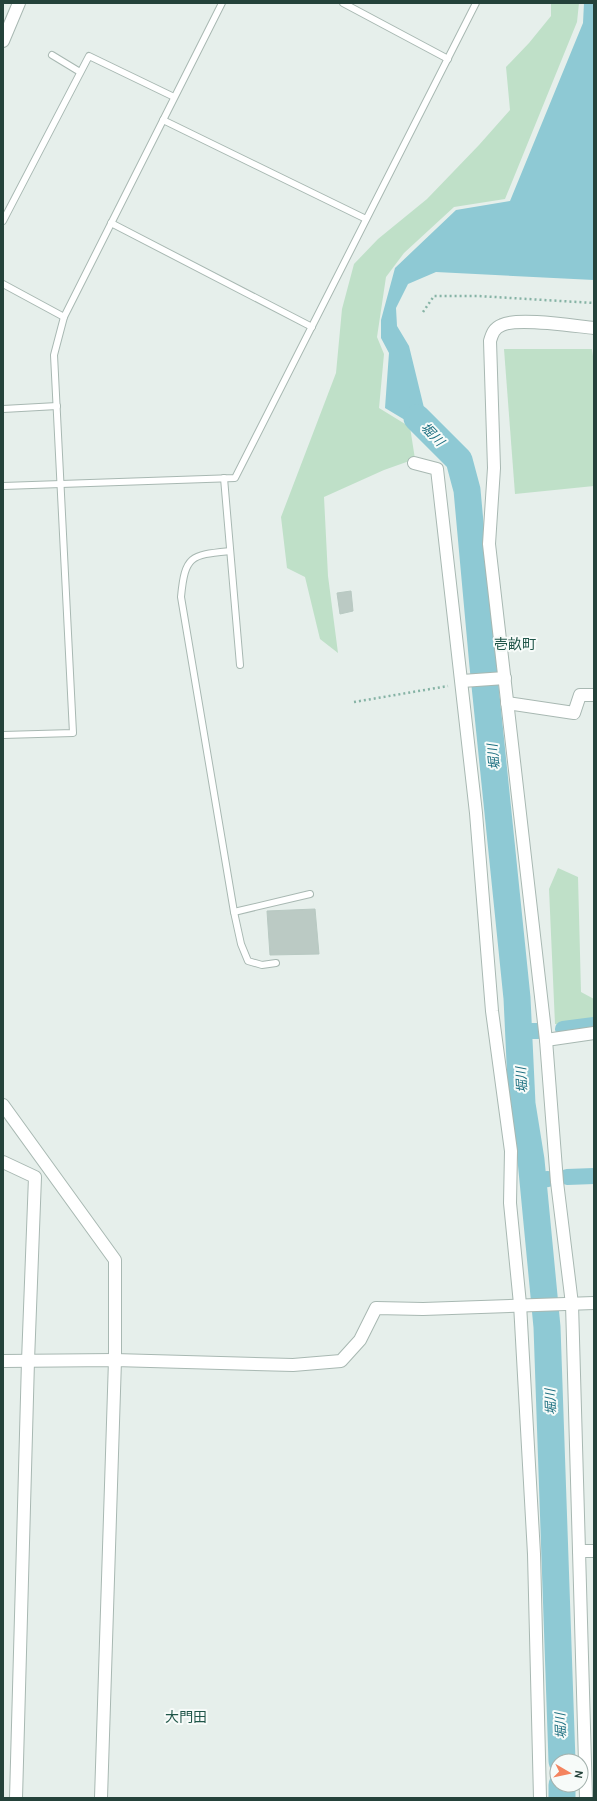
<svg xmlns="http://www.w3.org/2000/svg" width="597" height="1801" viewBox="0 0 597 1801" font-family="Cabin,'Noto Sans JP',sans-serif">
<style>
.green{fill:#bfe0c8}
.water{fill:#8ec9d4}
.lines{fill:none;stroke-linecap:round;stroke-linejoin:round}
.canal{stroke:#8ec9d4;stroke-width:16}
.river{stroke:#8ec9d4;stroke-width:27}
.building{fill:#bbcac4;stroke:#b8c9c2}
.service-casing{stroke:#a8b8b2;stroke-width:8}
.minor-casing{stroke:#a8b8b2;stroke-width:14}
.tertiary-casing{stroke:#a8b8b2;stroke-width:14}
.path{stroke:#86b3a5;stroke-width:2.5;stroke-dasharray:2 3;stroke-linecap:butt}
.service{stroke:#fff;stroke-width:6}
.minor{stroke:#fff;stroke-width:12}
.tertiary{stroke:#fff;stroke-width:12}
.labels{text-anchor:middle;stroke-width:4;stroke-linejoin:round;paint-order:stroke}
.water-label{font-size:13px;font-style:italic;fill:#1c6f80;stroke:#f7fbf9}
.quarter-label{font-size:14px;fill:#1f5548;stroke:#f7fbf9}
</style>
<rect width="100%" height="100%" fill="#e6efeb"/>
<g class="green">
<polygon points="551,3 579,3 577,22 505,199 454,207 404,253 386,277 377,337 384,354 379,408 410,427 415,459 384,470 324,497 328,576 338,653 320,639 305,577 287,568 281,517 336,373 342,309 354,264 378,239 427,199 479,145 510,110 506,67 529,43 551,16"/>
<polygon points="504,349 592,349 594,364 594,486 515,494"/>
<polygon points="558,868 578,877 581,992 594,999 594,1025 580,1026 555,1024 549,889"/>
</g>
<polygon class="water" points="584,3 594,3 594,280 436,272 408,284 396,308 397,326 409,346 426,416 405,420 385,408 389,353 381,338 381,320 395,268 456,210 510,201 583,23"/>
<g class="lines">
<g class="canal">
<polyline points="563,1029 594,1025"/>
<polyline points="519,1031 538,1031"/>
<polyline points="567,1177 594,1176"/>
<polyline points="532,1181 548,1179"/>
</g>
<g class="river">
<polyline points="417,418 459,460 467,490 483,666 517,998 522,1104 531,1160 547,1327 562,1761"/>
<polyline points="562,1785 562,1798"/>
</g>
</g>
<g class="building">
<polygon points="351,591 353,611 340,614 337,593"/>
<polygon points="315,909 319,954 270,955 267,911"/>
</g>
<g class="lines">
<g class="service-casing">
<g id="service">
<polyline points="343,3 448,59"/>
<polyline points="52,55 80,72"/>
<polyline points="163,120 366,219"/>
<polyline points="3,221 89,56 174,97"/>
<polyline points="111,223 312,327"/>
<polyline points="3,284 64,317"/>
<polyline points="3,409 57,406"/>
<polyline points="224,478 240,665"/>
<polyline points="3,486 235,478 476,3"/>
<path d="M230 551C191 555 185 555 181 597L234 912 241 944 248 961 262 965 276 963"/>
<polyline points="3,735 73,733 54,355 64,317 222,3"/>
<polyline points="234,912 310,894"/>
</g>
</g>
<g class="minor-casing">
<g id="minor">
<polyline points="3,41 19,3"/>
<polyline points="414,463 437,469 476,813 492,1011 511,1151 510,1203 520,1304 534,1554 540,1798"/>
<polyline points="462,681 505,678"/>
<polyline points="507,703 574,713 580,695 594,695"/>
<polyline points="546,1040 594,1033"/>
<polyline points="3,1162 35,1177 28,1361 16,1798"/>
<polyline points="3,1361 115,1360 293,1365 341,1361 360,1340 376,1308 423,1309 594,1303"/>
<polyline points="579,1551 594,1551"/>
<path d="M586 1798 572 1304 557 1182 546 1040 489 544 494 468 490 341C492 334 494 328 502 325 518 317 574 326 594 328"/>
</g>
</g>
<g class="tertiary-casing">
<polyline id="tertiary" points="3,1105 115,1260 115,1360 101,1798"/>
</g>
<g class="path">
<polyline points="423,312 434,296 478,296 594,303"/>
<polyline points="354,702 448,686"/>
</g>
<use href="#service" class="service"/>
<use href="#minor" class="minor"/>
<use href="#tertiary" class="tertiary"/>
</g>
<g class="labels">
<g class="water-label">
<text transform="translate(433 434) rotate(46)" y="5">堀川</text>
<text transform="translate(493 757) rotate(-96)" y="5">堀川</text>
<text transform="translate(521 1080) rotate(-93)" y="5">堀川</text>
<text transform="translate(550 1402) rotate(-92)" y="5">堀川</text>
<text transform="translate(560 1726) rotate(-92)" y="5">堀川</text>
</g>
<g class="quarter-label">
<text x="515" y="649">壱畝町</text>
<text x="186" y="1722">大門田</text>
</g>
</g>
<rect width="597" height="1801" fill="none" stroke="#24423a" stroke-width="8"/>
<g transform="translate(569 1773) rotate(99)"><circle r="19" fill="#f7fbf9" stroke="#a3b1ad"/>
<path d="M0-3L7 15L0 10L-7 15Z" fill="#f4845f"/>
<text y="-6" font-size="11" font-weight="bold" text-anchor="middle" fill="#24423a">N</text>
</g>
</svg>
